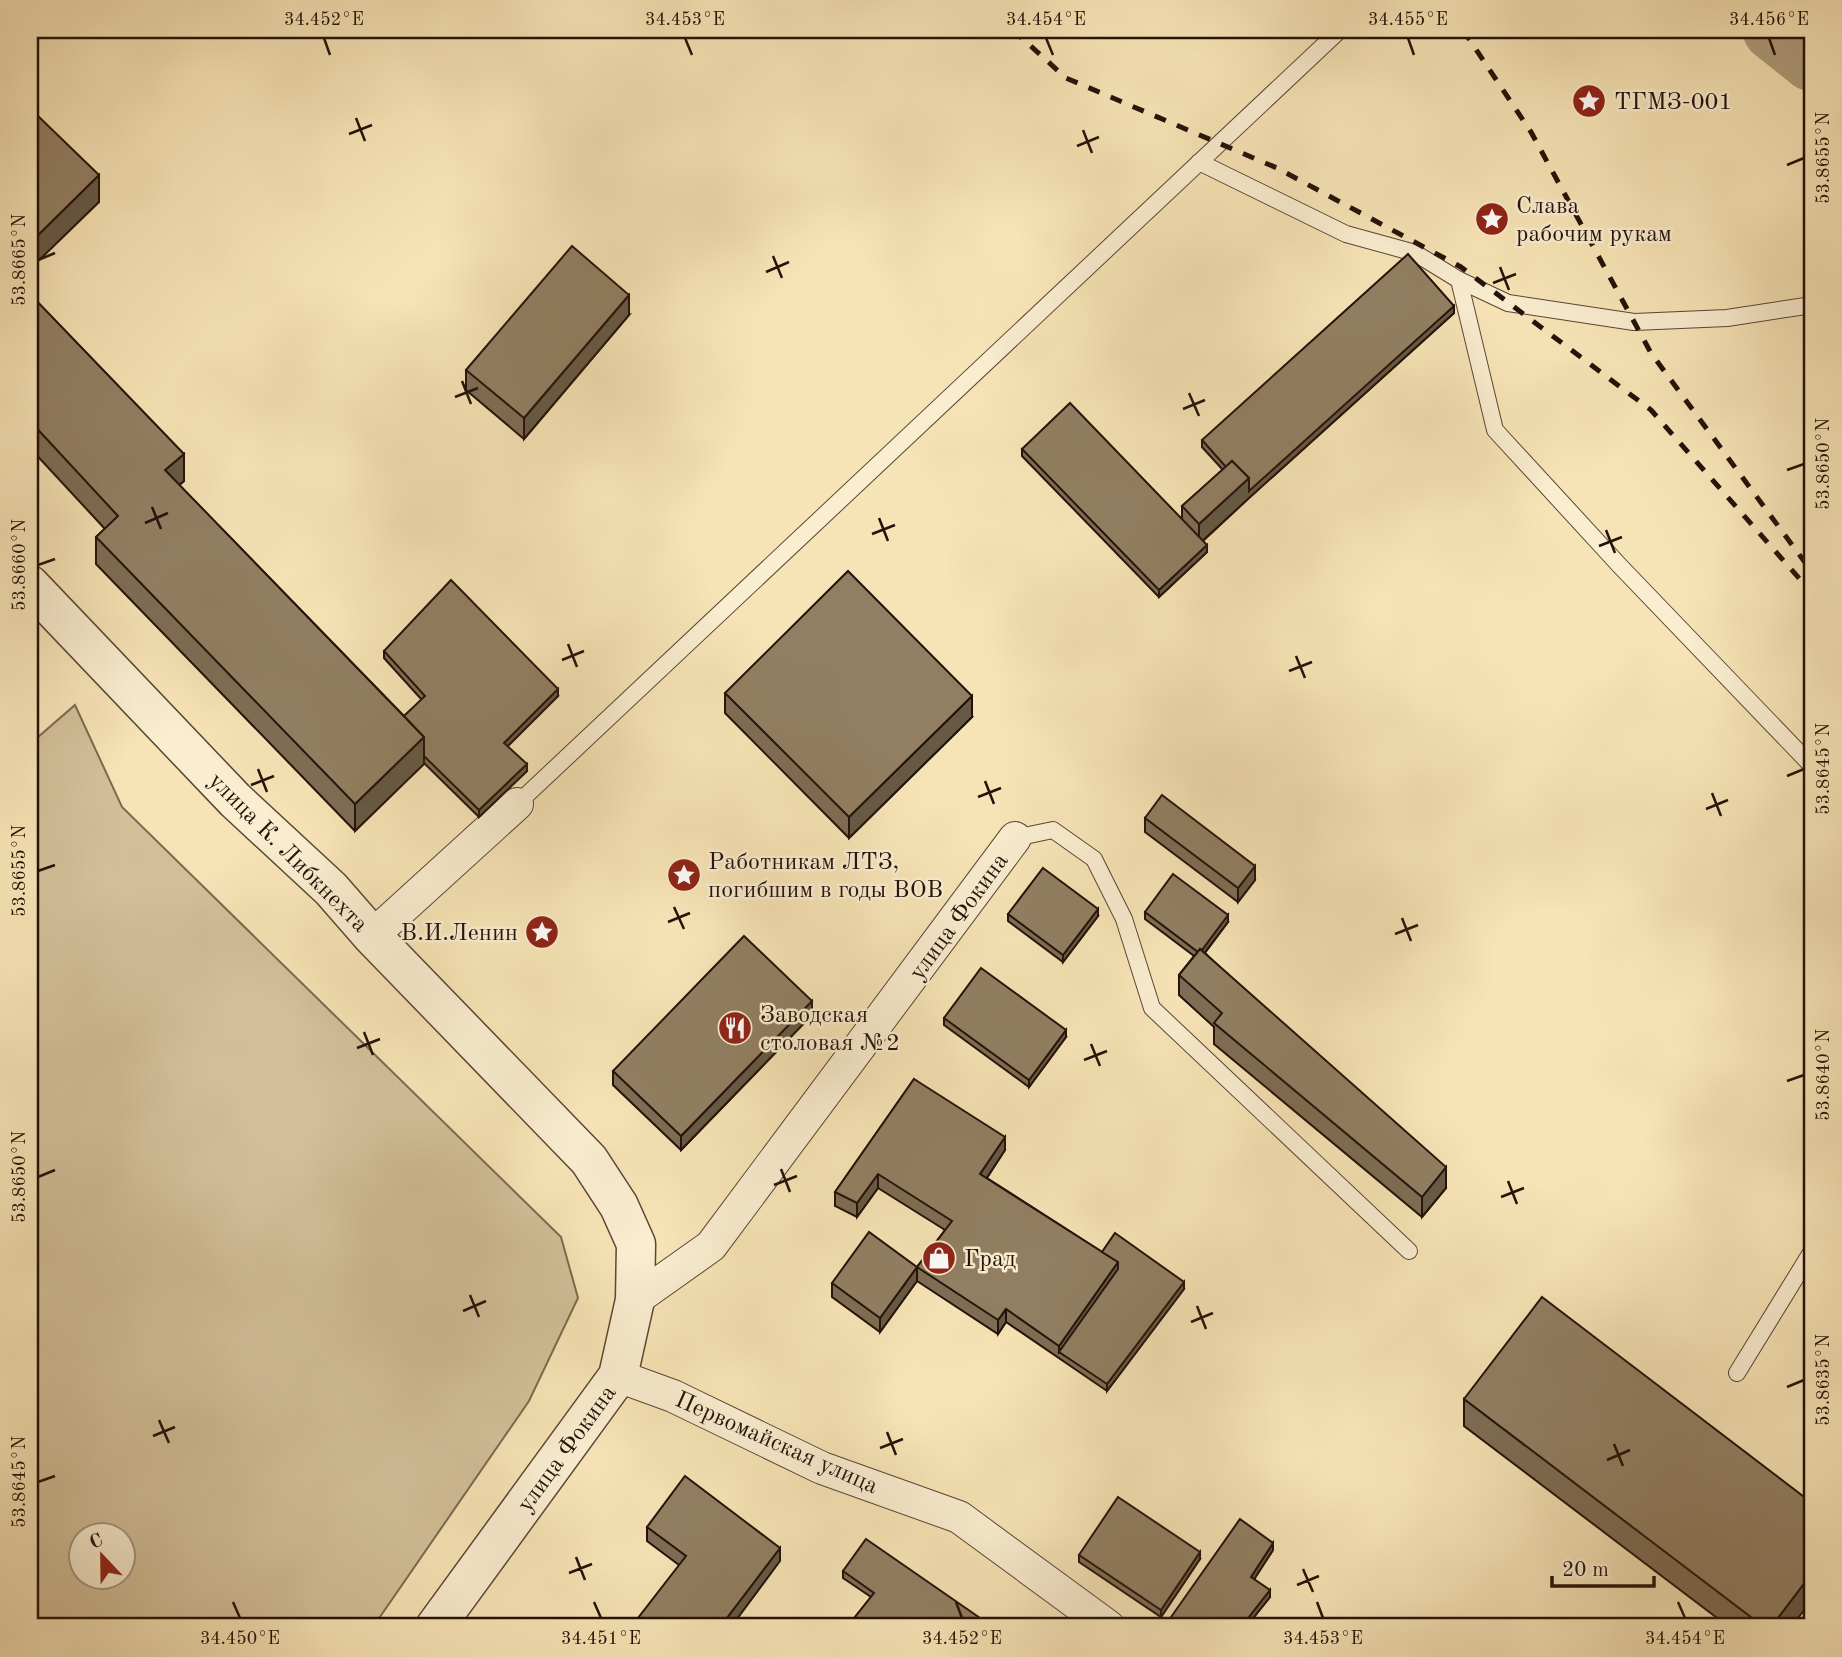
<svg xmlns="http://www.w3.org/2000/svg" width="1842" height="1657" viewBox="0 0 1842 1657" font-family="'Old Standard TT',serif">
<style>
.green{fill:#d3c099;stroke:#7c6951;stroke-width:2;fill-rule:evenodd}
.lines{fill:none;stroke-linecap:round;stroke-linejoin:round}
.river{stroke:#af9d7b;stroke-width:61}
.service-casing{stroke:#594634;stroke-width:18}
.minor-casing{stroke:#594634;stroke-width:34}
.tertiary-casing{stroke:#594634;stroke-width:41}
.service{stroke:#faedd0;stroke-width:16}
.minor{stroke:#faedd0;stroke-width:32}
.tertiary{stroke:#faedd0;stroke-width:38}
.rail{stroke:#241209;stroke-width:5;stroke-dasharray:12 12;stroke-linecap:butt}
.wall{fill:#7e6d55;stroke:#241209;stroke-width:2}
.shaded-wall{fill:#665945;stroke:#241209;stroke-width:2}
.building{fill:#927f63;stroke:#241209;stroke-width:2}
.ticks{fill:none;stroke:#241209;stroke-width:2.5}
.labels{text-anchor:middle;stroke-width:5;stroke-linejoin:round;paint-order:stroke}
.poi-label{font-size:24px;fill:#241209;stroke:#faedd0;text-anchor:start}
.street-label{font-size:24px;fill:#241209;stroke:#faedd0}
.neatline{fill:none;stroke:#241209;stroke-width:2.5}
.ticks-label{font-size:18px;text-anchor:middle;fill:#241209}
</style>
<rect width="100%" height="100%" fill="#f7e4b6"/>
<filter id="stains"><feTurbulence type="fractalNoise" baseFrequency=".00286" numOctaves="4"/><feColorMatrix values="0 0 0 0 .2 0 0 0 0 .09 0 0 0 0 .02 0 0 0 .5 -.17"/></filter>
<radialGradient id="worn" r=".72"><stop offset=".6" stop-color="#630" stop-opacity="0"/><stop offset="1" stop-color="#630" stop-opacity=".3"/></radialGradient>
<path class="green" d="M75 705 122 807 561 1237 578 1298 529 1401 373 1627H30V744ZM80 1534H122V1576H80Z"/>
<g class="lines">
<polyline class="river" points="1773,30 1812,61"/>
<g class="service-casing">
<g id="service">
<polyline points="1199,162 1346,234 1415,253 1459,280 1508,303 1634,322 1727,318 1812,305"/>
<polyline points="1459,280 1495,430 1620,566 1812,766"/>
<polyline points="517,804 1340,30"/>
<polyline points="1015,838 1053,830 1094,859 1124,919 1152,1008 1409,1251"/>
<polyline points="1737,1373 1812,1251"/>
</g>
</g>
<g class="minor-casing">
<g id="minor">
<polyline points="372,936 517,804"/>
<polyline points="635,1300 711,1246 1015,838"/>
<polyline points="618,1376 673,1396 822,1468 959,1517 1109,1627"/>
</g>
</g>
<g class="tertiary-casing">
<polyline id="tertiary" points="30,585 235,800 331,889 372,936 589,1160 619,1206 636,1244 635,1300 618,1376 435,1627"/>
</g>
<use href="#service" class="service"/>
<use href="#minor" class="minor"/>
<use href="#tertiary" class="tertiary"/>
<g class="rail">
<polyline points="1013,30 1066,78 1277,168 1461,267 1651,410 1812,593"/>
<polyline points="1463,30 1531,132 1651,353 1812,572"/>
</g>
</g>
<g class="wall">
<polygon points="30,294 184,481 179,485 404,716 422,700 384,658 384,651 558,696 507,746 527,771 479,817 424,763 355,831 96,564 96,537 105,529 30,448"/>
<polygon points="1454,313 1249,498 1203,541 1207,552 1159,597 1022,456 1022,449 1182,520 1182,506 1223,470 1202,447 1202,440"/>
<polygon points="629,315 524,439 466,390 466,370"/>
<polygon points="725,693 972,717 849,838 725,713"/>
<polygon points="1145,818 1255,880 1238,902 1145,832"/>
<polygon points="1145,912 1228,922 1205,953 1446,1188 1422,1217 1214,1044 1214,1027 1179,995 1179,975 1194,956 1145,919"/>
<polygon points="1008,914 1098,916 1063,962 1008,921"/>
<polygon points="812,1015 681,1150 613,1085 613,1071"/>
<polygon points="944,1018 1066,1037 1029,1087 944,1025"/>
<polygon points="914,1079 1005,1150 987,1178 1102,1252 1184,1289 1107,1391 1006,1322 998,1334 917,1281 880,1332 832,1297 832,1283 917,1267 945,1230 878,1188 857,1217 835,1206 835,1192"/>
<polygon points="1464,1399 1791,1627 1729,1627 1464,1426"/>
<polygon points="647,1527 780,1561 679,1565 647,1541"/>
<polygon points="1273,1550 1254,1579 1270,1597 1246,1627 1169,1627 1169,1620"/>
<polygon points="1079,1555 1200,1559 1161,1617 1079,1562"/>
<polygon points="843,1571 993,1627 860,1627 855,1624 855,1617 871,1597 843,1578"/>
</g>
<g class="shaded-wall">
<polygon points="99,175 99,202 30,269 30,243"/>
<polygon points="629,295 629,315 524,439 524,418"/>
<polygon points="1454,306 1454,313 1249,498 1199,544 1199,524 1249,478"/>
<polygon points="184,454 184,481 165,497 165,470"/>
<polygon points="1207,545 1207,552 1159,597 1159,590"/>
<polygon points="558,689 558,696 504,750 504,743"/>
<polygon points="972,696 972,717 849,838 849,817"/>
<polygon points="424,737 424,764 355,831 355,804"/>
<polygon points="527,764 527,771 479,817 479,810"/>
<polygon points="1255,866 1255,880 1238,902 1238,888"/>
<polygon points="1098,909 1098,916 1063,962 1063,955"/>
<polygon points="1228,915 1228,922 1199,960 1199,953"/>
<polygon points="812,1001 812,1015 681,1150 681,1136"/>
<polygon points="1066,1030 1066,1037 1029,1087 1029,1080"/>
<polygon points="1005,1137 1005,1150 980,1188 980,1174"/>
<polygon points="1446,1167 1446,1188 1422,1217 1422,1197"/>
<polygon points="878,1174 878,1188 857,1217 857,1203"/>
<polygon points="1118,1262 1118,1276 1059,1352 1059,1346"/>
<polygon points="917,1267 917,1281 880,1332 880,1318"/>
<polygon points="1184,1282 1184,1289 1107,1391 1107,1384"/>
<polygon points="1006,1309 1006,1322 998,1334 998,1320"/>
<polygon points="1273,1543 1273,1550 1251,1584 1251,1577"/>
<polygon points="780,1548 780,1561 731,1627 720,1627"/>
<polygon points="1200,1552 1200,1559 1161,1617 1161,1610"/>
<polygon points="1812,1573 1812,1600 1791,1627 1771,1627"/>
<polygon points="1270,1590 1270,1597 1246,1627 1241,1627"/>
</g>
<g class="building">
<polygon points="38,116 99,175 30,243 30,124"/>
<polygon points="572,246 629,295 524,418 466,370"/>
<polygon points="1408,254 1454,306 1249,491 1249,478 1232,461 1226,467 1202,440"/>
<polygon points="30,294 184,454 165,470 424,737 355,804 96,537 118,516 30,421"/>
<polygon points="1070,403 1207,545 1159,590 1022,449"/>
<polygon points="1232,461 1249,478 1199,524 1182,506"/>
<polygon points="848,571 972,696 849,817 725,693"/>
<polygon points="451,580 558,689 504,743 527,764 479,810 424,756 424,737 404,716 425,696 384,651"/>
<polygon points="1162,795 1255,866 1238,888 1145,818"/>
<polygon points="1043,868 1098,909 1063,955 1008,914"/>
<polygon points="1173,874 1228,915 1202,950 1200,949 1198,952 1145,912"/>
<polygon points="744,936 812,1001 681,1136 613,1071"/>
<polygon points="1200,949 1446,1167 1422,1197 1214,1023 1222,1013 1179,975"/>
<polygon points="981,968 1066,1030 1029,1080 944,1018"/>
<polygon points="914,1079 1005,1137 980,1174 1118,1262 1059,1346 1006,1309 998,1320 917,1267 880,1318 832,1283 869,1232 917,1267 952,1221 878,1174 857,1203 835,1192"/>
<polygon points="1115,1233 1184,1282 1107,1384 1059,1352 1118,1269 1118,1262 1102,1252"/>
<polygon points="1542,1297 1812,1503 1812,1573 1771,1627 1764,1627 1464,1399"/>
<polygon points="685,1476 780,1548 720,1627 631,1627 686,1556 647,1527"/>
<polygon points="1118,1497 1200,1552 1161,1610 1079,1555"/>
<polygon points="1240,1519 1273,1543 1251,1577 1270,1590 1241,1627 1180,1627 1169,1620"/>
<polygon points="866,1539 993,1627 888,1627 883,1624 880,1627 870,1627 855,1617 874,1593 843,1571"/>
<polygon points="1278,1622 1284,1627 1274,1627"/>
</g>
<path class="ticks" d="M324 38 330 55M685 38 692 55M1046 38 1053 55M1408 38 1414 55M1769 38 1775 55M356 118 365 141M1083 130 1092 153M349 134 372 125M1077 146 1099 137M1787 165 1804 158M773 256 782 278M38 260 55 253M1500 267 1509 290M766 272 789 262M1493 283 1516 274M462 381 471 404M1189 393 1199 416M455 397 478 388M1183 409 1205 400M1787 470 1804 464M152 507 161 529M879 518 888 541M145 523 168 513M1606 530 1615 553M872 534 895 525M1599 546 1622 537M38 565 55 559M568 644 577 667M1296 656 1305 678M562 660 584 651M1289 671 1312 662M258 769 267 792M1787 776 1804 769M985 781 994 804M251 785 274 776M1712 793 1721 816M978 797 1001 788M1706 809 1728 800M38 871 55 865M674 907 684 929M1402 918 1411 941M668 922 690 913M1395 934 1418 925M364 1032 373 1055M1091 1044 1100 1066M357 1048 380 1039M1084 1060 1107 1051M1787 1081 1804 1075M781 1169 790 1192M38 1177 55 1170M1508 1181 1517 1204M774 1185 797 1176M1501 1197 1524 1188M470 1295 479 1317M1197 1306 1206 1329M463 1311 486 1301M1191 1322 1213 1313M1787 1387 1804 1380M159 1420 169 1443M887 1432 896 1455M153 1436 175 1427M1614 1444 1623 1466M880 1448 903 1439M1607 1460 1630 1450M38 1482 55 1476M576 1557 585 1580M1303 1569 1313 1592M569 1573 592 1564M1297 1585 1319 1576M233 1602 240 1618M594 1602 601 1618M956 1602 962 1618M1317 1602 1323 1618M1678 1602 1685 1618"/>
<defs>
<g id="sight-disc" transform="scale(1.75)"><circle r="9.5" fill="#8f2418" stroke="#faedd0"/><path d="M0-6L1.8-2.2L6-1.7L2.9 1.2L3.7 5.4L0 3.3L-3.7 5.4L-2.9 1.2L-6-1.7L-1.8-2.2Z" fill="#fff"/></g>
<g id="restaurant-disc" transform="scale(1.75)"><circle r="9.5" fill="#8f2418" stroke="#faedd0"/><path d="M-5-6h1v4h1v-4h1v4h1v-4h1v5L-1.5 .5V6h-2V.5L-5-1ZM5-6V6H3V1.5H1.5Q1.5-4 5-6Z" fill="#fff"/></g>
<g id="shop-disc" transform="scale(1.75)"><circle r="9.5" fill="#8f2418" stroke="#faedd0"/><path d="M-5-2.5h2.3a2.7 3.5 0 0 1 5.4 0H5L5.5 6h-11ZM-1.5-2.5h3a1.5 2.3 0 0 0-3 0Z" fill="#fff"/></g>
</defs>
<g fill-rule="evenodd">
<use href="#sight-disc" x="1589" y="101"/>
<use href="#sight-disc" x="1492" y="219"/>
<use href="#sight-disc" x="684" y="875"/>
<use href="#sight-disc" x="542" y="932"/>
<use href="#restaurant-disc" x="735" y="1028"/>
<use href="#shop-disc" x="939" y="1258"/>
</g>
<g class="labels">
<g class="poi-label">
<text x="1614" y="109">ТГМЗ-001</text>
<text x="1516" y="213">Слава<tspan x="1516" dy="28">рабочим рукам</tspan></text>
<text x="708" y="869">Работникам ЛТЗ,<tspan x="708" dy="28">погибшим в годы ВОВ</tspan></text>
<text x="518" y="940" text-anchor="end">В.И.Ленин</text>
<text x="760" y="1022">Заводская<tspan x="760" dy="28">столовая №2</tspan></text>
<text x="964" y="1266">Град</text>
</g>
<g class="street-label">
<text transform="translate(289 852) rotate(45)" y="8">улица К. Либкнехта</text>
<text transform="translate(958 916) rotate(-54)" y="8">улица Фокина</text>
<text transform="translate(777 1442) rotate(24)" y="8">Первомайская улица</text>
<text transform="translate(566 1448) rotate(-54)" y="8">улица Фокина</text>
</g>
</g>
<rect width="1842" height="1657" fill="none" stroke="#f7e4b6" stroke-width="77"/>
<g transform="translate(102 1556) rotate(338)"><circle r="33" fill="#faedd0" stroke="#a49580" stroke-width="2"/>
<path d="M0-5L12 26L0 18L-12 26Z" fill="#8f2418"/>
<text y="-10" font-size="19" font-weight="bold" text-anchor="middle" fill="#241209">С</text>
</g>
<path d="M1552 1576v10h102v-10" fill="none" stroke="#241209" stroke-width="3.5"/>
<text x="1562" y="1576" font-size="21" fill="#241209" stroke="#faedd0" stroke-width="5" paint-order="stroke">20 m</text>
<rect x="38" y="38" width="1766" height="1580" class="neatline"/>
<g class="ticks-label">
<text x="324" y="25">34.452°E</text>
<text x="685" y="25">34.453°E</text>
<text x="1046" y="25">34.454°E</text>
<text x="1408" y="25">34.455°E</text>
<text x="1769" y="25">34.456°E</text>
<text transform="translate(1823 158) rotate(-90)" y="6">53.8655°N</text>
<text transform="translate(19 260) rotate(-90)" y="6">53.8665°N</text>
<text transform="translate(1823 464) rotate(-90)" y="6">53.8650°N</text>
<text transform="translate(19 565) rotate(-90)" y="6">53.8660°N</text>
<text transform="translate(1823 769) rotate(-90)" y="6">53.8645°N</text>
<text transform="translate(19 871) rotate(-90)" y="6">53.8655°N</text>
<text transform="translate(1823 1075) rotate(-90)" y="6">53.8640°N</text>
<text transform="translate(19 1177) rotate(-90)" y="6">53.8650°N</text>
<text transform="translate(1823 1380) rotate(-90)" y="6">53.8635°N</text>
<text transform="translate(19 1482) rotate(-90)" y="6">53.8645°N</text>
<text x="240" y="1644">34.450°E</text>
<text x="601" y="1644">34.451°E</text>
<text x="962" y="1644">34.452°E</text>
<text x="1323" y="1644">34.453°E</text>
<text x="1685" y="1644">34.454°E</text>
</g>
<rect width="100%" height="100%" filter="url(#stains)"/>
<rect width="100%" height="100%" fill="url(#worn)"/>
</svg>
